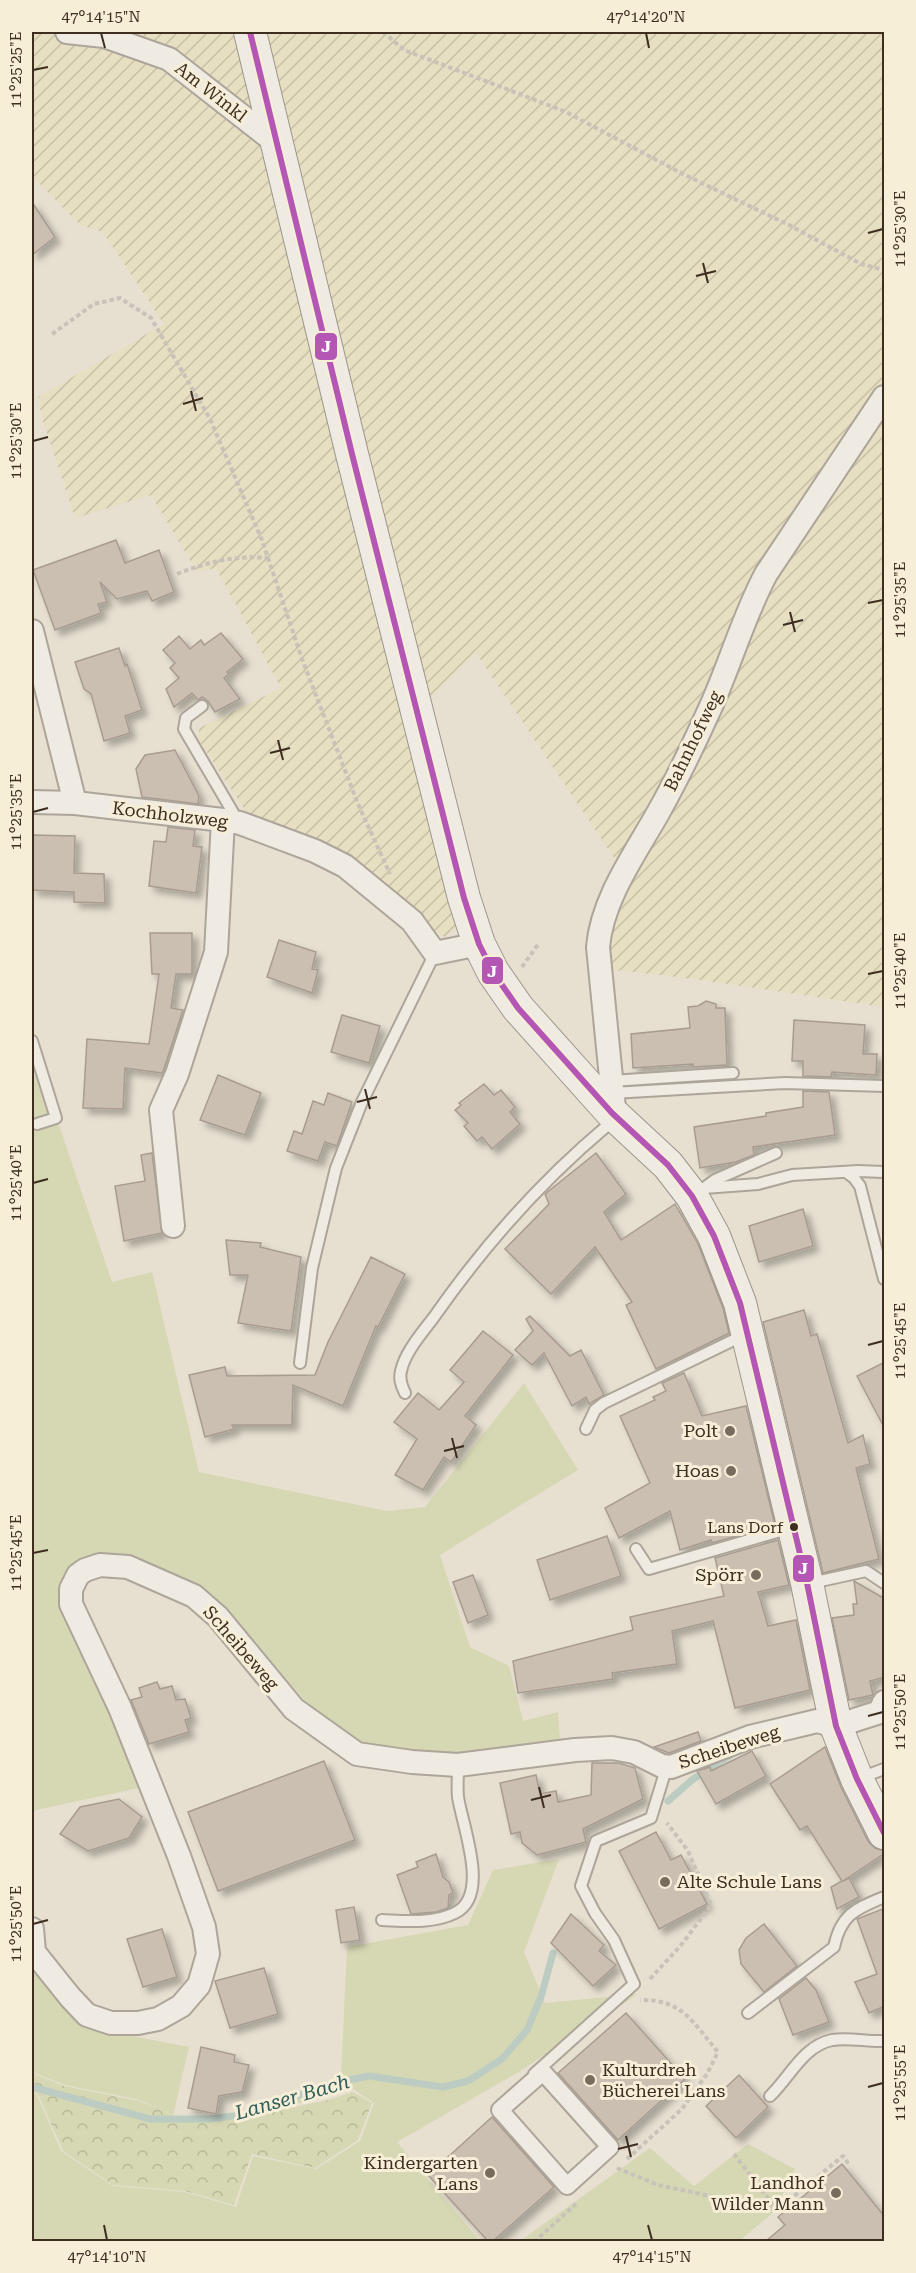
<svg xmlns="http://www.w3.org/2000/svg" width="916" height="2273" viewBox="0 0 916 2273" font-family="'Roboto Serif',serif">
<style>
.farmland{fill:url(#farmland-furrows)}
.green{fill:#d6d7b3}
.forest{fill:url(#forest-crowns)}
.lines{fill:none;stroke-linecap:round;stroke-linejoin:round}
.stream{stroke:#bcccc2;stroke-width:7}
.building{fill:#cbbfb2;stroke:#a89c90;stroke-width:1.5;filter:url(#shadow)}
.service-casing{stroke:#ada599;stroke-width:14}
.pedestrian-casing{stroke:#ada599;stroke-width:20}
.minor-casing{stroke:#ada599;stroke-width:26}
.secondary-casing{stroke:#9c958a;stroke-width:34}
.path{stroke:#c8c2b9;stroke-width:4;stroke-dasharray:4.5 3;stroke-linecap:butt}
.service{stroke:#efebe3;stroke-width:10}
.pedestrian{stroke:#efebe3;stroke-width:16}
.minor{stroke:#efebe3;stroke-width:22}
.secondary{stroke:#efebe3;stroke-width:32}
.bus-1-casing{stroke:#f7eed8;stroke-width:10}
.bus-1{stroke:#b457b4;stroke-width:6}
.ticks{fill:none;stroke:#3d2e20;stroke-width:2}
.poi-dot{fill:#786c5e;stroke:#f7eed8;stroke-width:2}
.bus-dot{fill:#3d2e20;stroke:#f7eed8;stroke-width:2}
.labels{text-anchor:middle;stroke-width:6;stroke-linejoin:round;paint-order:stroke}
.bus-label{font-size:16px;fill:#3d2e20;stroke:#f7eed8;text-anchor:end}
.street-label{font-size:18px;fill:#3d2e20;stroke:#f7eed8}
.poi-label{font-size:18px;fill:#3d2e20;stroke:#f7eed8;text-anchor:end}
.water-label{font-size:20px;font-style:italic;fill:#2f5d5a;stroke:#f7eed8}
.line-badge{stroke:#f7eed8;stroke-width:2}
.badge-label{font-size:16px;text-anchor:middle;font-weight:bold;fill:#fff}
.neatline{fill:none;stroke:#3d2e20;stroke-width:2}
.ticks-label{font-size:15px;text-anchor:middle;fill:#3d2e20}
</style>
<defs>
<pattern id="farmland-furrows" width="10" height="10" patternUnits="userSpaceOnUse" patternTransform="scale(1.5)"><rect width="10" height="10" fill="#e6dfc2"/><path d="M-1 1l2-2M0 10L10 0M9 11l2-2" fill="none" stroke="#c6c0a6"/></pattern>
<pattern id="forest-crowns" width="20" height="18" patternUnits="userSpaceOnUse" patternTransform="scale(1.5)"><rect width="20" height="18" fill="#d6d7b3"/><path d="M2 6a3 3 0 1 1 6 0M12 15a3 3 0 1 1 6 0" fill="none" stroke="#b9b99a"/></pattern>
<filter id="shadow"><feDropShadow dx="5.5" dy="5.5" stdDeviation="3" flood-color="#0004"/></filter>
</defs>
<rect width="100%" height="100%" fill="#e7e0d1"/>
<g class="farmland">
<polygon points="32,32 241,32 460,925 445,937 427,929 249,816 199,740 199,728 281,688 216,568 197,572 151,495 75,518 42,418 38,397 164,324 103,232 80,225 32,176"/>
<polygon points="260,32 884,32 884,1007 694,979 607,969 609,939 618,904 629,880 476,653 429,699"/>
</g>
<g class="green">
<polygon points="32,1045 112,1282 152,1272 199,1472 387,1511 425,1507 524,1383 578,1470 440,1555 470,1647 509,1666 523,1721 558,1712 560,1742 458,1754 368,1746 308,1704 222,1606 152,1569 93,1554 65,1582 65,1620 100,1682 148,1786 32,1811 32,1748 34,1744 32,1736"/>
<polygon points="559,1859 524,1952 545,2003 638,1994 517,2073 397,2142 480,2241 32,2241 32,2091 36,2093 61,2151 113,2186 185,2192 236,2207 253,2156 316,2169 360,2141 374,2103 353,2089 262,2113 341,2075 347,1947 468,1925 493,1870"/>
<polygon points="32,1963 81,2026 189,2047 173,2116 162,2109 136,2099 65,2085 32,2072"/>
<polygon points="748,2144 795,2169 774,2212 739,2241 520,2241 650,2148 694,2186"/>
</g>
<polygon class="forest" points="32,2073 64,2086 135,2100 162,2109 172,2116 190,2119 260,2114 328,2100 353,2092 372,2103 358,2140 315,2168 252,2154 234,2205 185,2191 113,2185 63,2151 37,2092 32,2090"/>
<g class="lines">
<g class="stream">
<polyline points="668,1801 693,1779 731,1755"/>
<polyline points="32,2087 150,2119 209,2119 241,2115 334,2083 369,2076 443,2087 468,2081 502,2059 527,2030 541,1997 553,1953"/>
</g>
</g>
<g class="building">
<polygon points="32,202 55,237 32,255"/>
<polygon points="116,540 125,563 159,550 174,592 152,601 147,591 117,599 100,582 107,602 98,604 101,613 55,630 33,570"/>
<polygon points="221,633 243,659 227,672 229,674 224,678 240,699 215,712 208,701 202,697 198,700 192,693 174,707 166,689 179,678 170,668 175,663 163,650 179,636 190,649 201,640 204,645"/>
<polygon points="119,648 125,666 127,664 142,710 125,716 130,733 104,741 91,694 84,689 75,662"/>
<polygon points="175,750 199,796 198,804 142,797 136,769 145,755"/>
<polygon points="168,827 195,830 193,846 202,847 196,893 149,886 154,841 166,842"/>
<polygon points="32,835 75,836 74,873 104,874 105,903 74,902 74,892 32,890"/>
<polygon points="150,933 192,933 192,974 176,974 171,1008 183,1010 164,1069 162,1073 125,1068 123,1109 83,1108 87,1039 149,1044 159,974 152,974"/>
<polygon points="279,940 316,952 312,969 318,970 312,993 267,977"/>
<polygon points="706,1001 716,1004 716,1008 725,1008 727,1065 693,1067 693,1064 633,1068 631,1034 690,1028 688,1007 698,1006"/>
<polygon points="342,1015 380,1026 369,1063 331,1052"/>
<polygon points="794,1020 865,1025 863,1054 877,1054 876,1075 832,1072 831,1077 803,1076 803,1061 792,1061"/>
<polygon points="218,1075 261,1093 245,1135 200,1120"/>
<polygon points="484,1084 494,1095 501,1090 515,1107 510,1112 520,1124 492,1149 482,1137 477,1141 464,1126 468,1123 455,1110 461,1105 459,1103"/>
<polygon points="803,1091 829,1092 835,1135 753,1147 754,1155 736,1162 700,1168 694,1127 766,1116 766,1113 803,1107"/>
<polygon points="328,1093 352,1102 337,1146 325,1142 318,1161 287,1151 294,1131 302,1134 313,1101 324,1105"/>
<polygon points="152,1153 162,1233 124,1241 115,1186 145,1181 141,1155"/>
<polygon points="596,1153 626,1194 604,1212 621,1240 675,1204 698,1244 723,1308 729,1333 656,1369 626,1305 632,1302 595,1247 551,1294 505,1249 549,1204 545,1194"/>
<polygon points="803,1209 813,1246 759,1262 749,1226"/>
<polygon points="226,1240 261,1243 260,1247 301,1257 291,1331 238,1323 248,1275 230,1275"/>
<polygon points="371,1257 405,1274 378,1327 376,1326 343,1406 293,1385 292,1425 232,1425 234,1429 205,1437 189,1375 225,1367 227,1376 315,1375 328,1342"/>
<polygon points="804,1310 811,1336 817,1334 848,1443 863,1435 870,1464 856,1468 879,1559 823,1573 763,1322"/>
<polygon points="530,1316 570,1356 581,1350 604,1395 589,1404 586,1397 572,1406 544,1353 532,1365 515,1350 533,1331 526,1319"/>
<polygon points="483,1331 513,1355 465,1416 476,1425 451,1462 444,1457 423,1490 395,1475 417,1439 394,1422 418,1393 439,1410 464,1382 450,1370"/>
<polygon points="885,1362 885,1429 857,1376"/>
<polygon points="684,1373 702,1416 746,1406 775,1525 712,1543 711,1540 680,1550 670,1511 619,1538 605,1508 650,1483 620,1416 655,1400 653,1397 666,1391 662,1383"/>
<polygon points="607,1536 621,1576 550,1600 537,1560"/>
<polygon points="778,1540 789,1585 758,1592 768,1626 796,1620 810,1690 735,1708 713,1621 672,1631 677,1664 612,1673 613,1679 518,1693 513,1661 633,1630 630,1617 724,1596 715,1558"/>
<polygon points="473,1575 488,1615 468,1623 453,1582"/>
<polygon points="854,1581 885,1599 885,1677 870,1681 873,1695 849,1700 832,1618 854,1615 853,1604 857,1604"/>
<polygon points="157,1682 160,1689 172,1686 176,1700 185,1699 191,1718 185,1720 189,1732 149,1744 131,1700 142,1697 139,1688"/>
<polygon points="698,1732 701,1741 669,1753 654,1747"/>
<polygon points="825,1747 841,1787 868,1841 875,1848 885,1851 885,1853 843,1881 849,1878 859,1897 837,1909 831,1887 842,1881 807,1826 800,1830 770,1784"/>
<polygon points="752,1751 766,1776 716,1804 697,1771 710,1767 711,1771"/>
<polygon points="324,1761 355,1840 218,1891 188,1812"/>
<polygon points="592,1763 619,1763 635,1768 643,1799 583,1829 586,1842 537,1855 522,1843 520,1832 511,1834 500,1783 536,1775 540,1794 556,1791 558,1802 591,1795"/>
<polygon points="119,1799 142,1817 129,1838 88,1851 60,1834 80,1807"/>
<polygon points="656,1832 671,1860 681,1855 707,1904 659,1929 619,1851"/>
<polygon points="436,1854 443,1877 449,1882 453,1893 449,1895 448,1908 436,1912 411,1914 397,1875 418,1867 416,1862"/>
<polygon points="354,1907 360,1940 341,1943 336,1910"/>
<polygon points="885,1908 885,2006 869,2013 855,1982 877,1974 857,1919"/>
<polygon points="571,1914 604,1945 599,1951 616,1965 593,1986 551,1943"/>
<polygon points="764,1924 797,1966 764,1992 741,1964 739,1950 746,1938"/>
<polygon points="162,1929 177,1977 143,1987 127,1939"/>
<polygon points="264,1968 278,2014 230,2028 215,1981"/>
<polygon points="806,1978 816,1990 829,2022 793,2035 779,1999"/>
<polygon points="626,2013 685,2079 618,2140 558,2073"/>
<polygon points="201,2047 235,2055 234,2062 249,2065 242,2092 219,2096 216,2114 188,2108"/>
<polygon points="739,2075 768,2107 736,2138 706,2106"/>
<polygon points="492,2117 554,2187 493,2241 488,2241 428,2175"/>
<polygon points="842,2164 885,2217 885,2241 766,2241 785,2225 778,2217"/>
</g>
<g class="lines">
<g class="service-casing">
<g id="service">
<polyline points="202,706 186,718 184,729 238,821"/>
<polyline points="32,1041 56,1118 37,1124"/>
<polyline points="611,1081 733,1073"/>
<polyline points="612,1093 785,1083 884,1086"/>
<polyline points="846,1172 854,1178 860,1186 884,1279"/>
<polyline points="704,1188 758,1184 792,1175 858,1171 884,1172"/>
<polyline points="704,1188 715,1180 776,1153"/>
<polyline points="300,1363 312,1268 336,1168 362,1102 435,953"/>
<path d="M405 1393C401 1385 399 1379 401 1371 405 1352 422 1333 434 1317 485 1244 540 1182 608 1125L611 1116"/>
<polyline points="586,1429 595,1410 604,1403 744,1335"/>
<polyline points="636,1549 649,1569 791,1528"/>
<polyline points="811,1583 866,1571 884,1583"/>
<polyline points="860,1778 884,1769"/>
<path d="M382 1920C406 1921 432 1924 455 1913 491 1896 462 1825 458 1797 457 1787 458 1776 458 1765"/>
<path d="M748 2013 834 1947C841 1914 856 1909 884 1897"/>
<polyline points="534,2074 634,1984 614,1940 595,1913 581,1886 596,1841 651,1818 667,1766"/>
<path d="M770 2096C790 2077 803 2046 832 2040 849 2037 868 2042 884 2041"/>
</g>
</g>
<g class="pedestrian-casing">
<polygon id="pedestrian" points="543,2072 610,2147 567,2186 500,2110"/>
</g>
<g class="minor-casing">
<g id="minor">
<polyline points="67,32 104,36 169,59 279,145"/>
<polyline points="32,631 75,803"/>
<polyline points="32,802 75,803 223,820 240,823 315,851 345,866 412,921 435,953 479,944"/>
<path d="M612 1113 614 1108 598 947C602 899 635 854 658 813 676 781 692 748 707 715 729 669 742 619 766 574L884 397"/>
<polyline points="173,1226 161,1110 177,1074 216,952 223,820"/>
<polyline points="32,1929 34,1952 70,1997 87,2015 111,2023 138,2023 158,2019 181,2006 199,1985 208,1954 204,1927 179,1856 120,1708 71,1604 71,1589 78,1575 85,1570 100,1565 128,1567 194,1596 218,1617 294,1709 357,1754 412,1762 458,1765 575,1750 612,1748 634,1752 662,1766 671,1767 750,1737 817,1721 836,1726 880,1712 884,1702"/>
</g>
</g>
<g class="secondary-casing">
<polyline id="secondary" points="250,32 352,454 464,898 479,944 493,972 518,1008 612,1113 668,1165 692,1196 714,1236 740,1303 807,1583 836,1726 857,1779 884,1833"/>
</g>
<g class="path">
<polyline points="383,32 404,50 564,111 683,174 789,225 861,264 884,270"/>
<polyline points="52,334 94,304 120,298 151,318 210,419 262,540 302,659 358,804 390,874"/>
<path d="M177 574C207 562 236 555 267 558"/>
<polyline points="522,967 539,943"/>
<polyline points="650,1979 682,1944 711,1905 688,1851 667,1823"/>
<polyline points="734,2154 776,2209"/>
<path d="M627 2159 682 2109 707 2074 718 2052C693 2023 683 1999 640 2000"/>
<polyline points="617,2168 658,2185 777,2210"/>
<polyline points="777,2210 843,2156 850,2166"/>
<polyline points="534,2242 576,2204"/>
</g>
<use href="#service" class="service"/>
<use href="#pedestrian" class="pedestrian"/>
<use href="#minor" class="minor"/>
<use href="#secondary" class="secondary"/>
<g class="bus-1-casing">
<polyline id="bus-1" points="250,32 352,454 464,898 479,944 493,972 518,1008 612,1113 668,1165 692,1196 714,1236 740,1303 807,1583 836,1726 857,1779 884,1833"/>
</g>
<use href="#bus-1" class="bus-1"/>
</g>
<path class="ticks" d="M101 33 105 48M646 33 649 48M33 70 48 67M868 233 883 229M703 263 708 283M696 276 716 271M191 391 196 411M183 404 203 398M33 441 48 437M868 603 883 600M790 612 795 632M783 625 803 620M278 740 283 760M270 753 290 748M33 812 48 808M868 974 883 971M365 1089 370 1109M357 1102 377 1097M33 1183 48 1179M868 1345 883 1341M452 1438 457 1458M444 1451 464 1446M33 1553 48 1550M868 1716 883 1712M539 1787 544 1808M531 1800 551 1795M33 1924 48 1920M868 2087 883 2083M626 2136 631 2157M618 2149 638 2144M104 2225 107 2240M648 2225 652 2240"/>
<g class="poi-dot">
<circle cx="730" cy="1431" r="6"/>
<circle cx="731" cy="1471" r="6"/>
<circle cx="756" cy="1575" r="6"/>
<circle cx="665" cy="1882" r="6"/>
<circle cx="590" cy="2080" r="6"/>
<circle cx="490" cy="2173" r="6"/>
<circle cx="836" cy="2193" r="6"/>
</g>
<circle class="bus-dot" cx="794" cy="1527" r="5"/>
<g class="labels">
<g class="bus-label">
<text x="783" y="1533">Lans Dorf</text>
</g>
<g class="street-label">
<text transform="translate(211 92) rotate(38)" y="6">Am Winkl</text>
<text transform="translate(693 741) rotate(-64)" y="6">Bahnhofweg</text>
<text transform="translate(170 815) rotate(7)" y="6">Kochholzweg</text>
<text transform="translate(241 1648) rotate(49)" y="6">Scheibeweg</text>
<text transform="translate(729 1747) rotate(-18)" y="6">Scheibeweg</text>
</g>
<g class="poi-label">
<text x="718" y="1437">Polt</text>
<text x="719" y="1477">Hoas</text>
<text x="744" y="1581">Spörr</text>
<text x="677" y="1888" text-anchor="start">Alte Schule Lans</text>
<text x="602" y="2076" text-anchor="start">Kulturdreh<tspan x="602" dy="21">Bücherei Lans</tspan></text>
<text x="478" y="2169">Kindergarten<tspan x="478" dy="21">Lans</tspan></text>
<text x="824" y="2189">Landhof<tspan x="824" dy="21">Wilder Mann</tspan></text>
</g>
<g class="water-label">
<text transform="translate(292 2097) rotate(-16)" y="7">Lanser Bach</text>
</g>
</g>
<g class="line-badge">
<rect x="314" y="332" width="24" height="29" rx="6" fill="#b457b4"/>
<rect x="481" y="956" width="23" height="29" rx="6" fill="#b457b4"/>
<rect x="792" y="1554" width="23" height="29" rx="6" fill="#b457b4"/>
</g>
<g class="badge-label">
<text x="326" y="352">J</text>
<text x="492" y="977">J</text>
<text x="803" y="1574">J</text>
</g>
<rect width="916" height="2273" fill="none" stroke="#f7eed8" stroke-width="66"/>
<rect x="33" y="33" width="850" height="2207" class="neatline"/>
<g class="ticks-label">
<text x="101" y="22">47°14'15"N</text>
<text x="646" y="22">47°14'20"N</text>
<text transform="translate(16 70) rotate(-90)" y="5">11°25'25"E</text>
<text transform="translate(900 229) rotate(-90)" y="5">11°25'30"E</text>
<text transform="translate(16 441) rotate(-90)" y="5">11°25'30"E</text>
<text transform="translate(900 600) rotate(-90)" y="5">11°25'35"E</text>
<text transform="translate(16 812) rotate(-90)" y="5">11°25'35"E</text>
<text transform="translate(900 971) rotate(-90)" y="5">11°25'40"E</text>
<text transform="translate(16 1183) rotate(-90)" y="5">11°25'40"E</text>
<text transform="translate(900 1341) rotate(-90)" y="5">11°25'45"E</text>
<text transform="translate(16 1553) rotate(-90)" y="5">11°25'45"E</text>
<text transform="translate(900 1712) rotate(-90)" y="5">11°25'50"E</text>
<text transform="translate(16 1924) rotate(-90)" y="5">11°25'50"E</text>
<text transform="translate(900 2083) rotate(-90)" y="5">11°25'55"E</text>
<text x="107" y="2262">47°14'10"N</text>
<text x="652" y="2262">47°14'15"N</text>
</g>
</svg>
